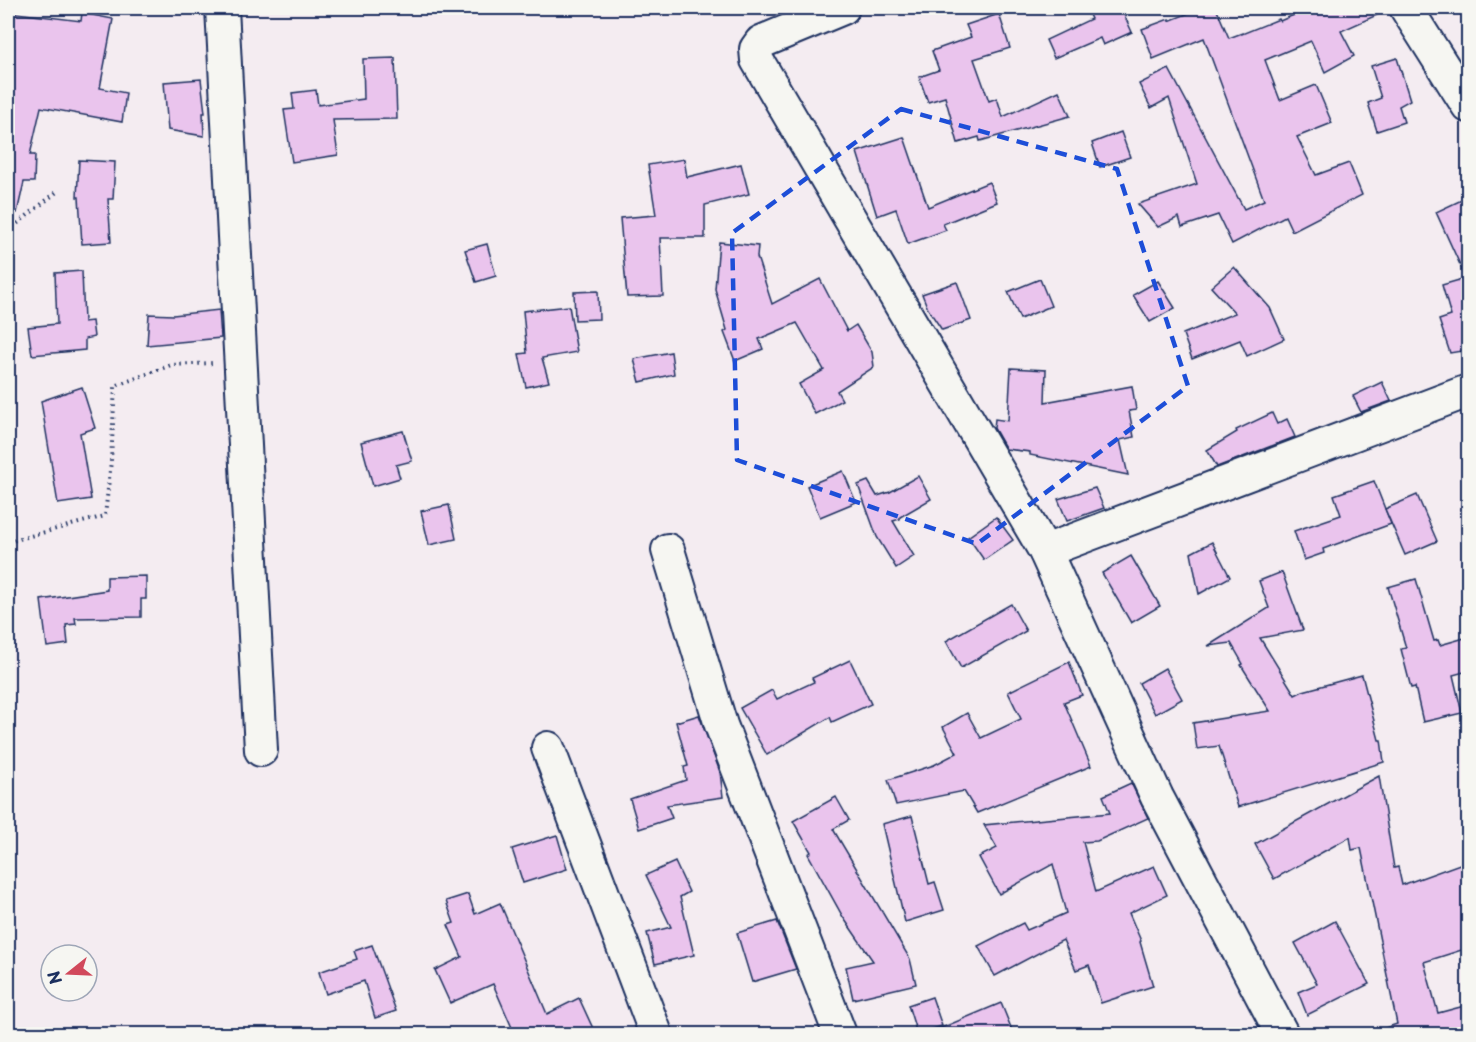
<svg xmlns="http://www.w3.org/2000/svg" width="1476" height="1042" viewBox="0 0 1476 1042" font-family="'Playpen Sans',sans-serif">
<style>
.building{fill:#eac4ed;stroke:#1b2f5e;stroke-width:1.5}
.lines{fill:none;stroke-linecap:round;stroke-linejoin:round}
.minor-casing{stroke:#1b2f5e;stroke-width:36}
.path{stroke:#1b2f5e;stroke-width:4;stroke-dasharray:1.5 4.5;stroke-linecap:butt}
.minor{stroke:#f6f6f2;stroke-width:32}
.marked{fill:none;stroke:#1d4ed8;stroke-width:4.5;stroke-dasharray:12 8;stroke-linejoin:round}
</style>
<rect width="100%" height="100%" fill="#f4ecf1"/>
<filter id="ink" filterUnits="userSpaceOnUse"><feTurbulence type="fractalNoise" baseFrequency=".0167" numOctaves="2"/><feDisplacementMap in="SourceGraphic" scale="12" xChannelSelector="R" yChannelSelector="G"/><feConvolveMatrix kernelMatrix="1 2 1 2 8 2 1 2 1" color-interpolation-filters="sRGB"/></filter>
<g filter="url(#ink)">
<g class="building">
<polygon points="1086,8 1121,8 1132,32 1103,45 1100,38 1054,58 1046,40 1091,19"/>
<polygon points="1202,8 1216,8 1229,38 1242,33 1242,34 1279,19 1280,21 1310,8 1388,8 1388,10 1341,31 1354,56 1325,72 1311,41 1265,60 1280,100 1316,85 1332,123 1297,137 1316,175 1349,163 1362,195 1292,231 1285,216 1232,244 1218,215 1182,227 1179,217 1158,227 1138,204 1197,184 1169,98 1151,108 1139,84 1169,69 1244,209 1264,200 1204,38 1153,59 1142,29 1169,19 1169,21"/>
<polygon points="8,12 81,21 82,13 113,19 100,88 126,93 122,122 41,107 30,155 35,155 34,182 24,182 17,213 8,212"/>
<polygon points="999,14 1010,48 974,59 989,101 997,98 1003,117 1059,91 1070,116 980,141 979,137 958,143 945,97 928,102 919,77 939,70 932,51 971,37 966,25"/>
<polygon points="395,58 397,119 333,120 338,155 292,162 284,110 294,109 292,93 316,90 318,105 364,99 363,59"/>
<polygon points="1397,58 1410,100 1399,106 1404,122 1377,131 1368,103 1381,98 1371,66"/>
<polygon points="201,79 205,113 203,113 204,136 168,130 164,82"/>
<polygon points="1121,132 1130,157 1100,167 1092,143"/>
<polygon points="904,137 928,207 989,182 997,202 943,224 946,230 908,244 896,209 877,216 857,152"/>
<polygon points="684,159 687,177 741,164 749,194 705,205 705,238 660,238 663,296 627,297 620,218 656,215 648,165"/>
<polygon points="79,160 115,162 113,199 108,199 111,242 82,244 79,197 77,197"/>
<polygon points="1468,197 1468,354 1463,355 1461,351 1450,353 1439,320 1451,316 1442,285 1466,278 1436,212"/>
<polygon points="719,242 758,246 757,257 772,304 820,279 847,331 856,325 872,352 874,367 837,391 842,400 815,414 799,384 824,370 797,323 759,339 763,349 735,361 724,332 727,330 715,289"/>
<polygon points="487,244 496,276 476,282 465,250"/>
<polygon points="1234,267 1270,308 1284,339 1247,356 1240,340 1192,359 1183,334 1235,313 1211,287"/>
<polygon points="82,271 84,322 92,321 94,337 85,339 85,350 32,355 28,327 57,324 55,273"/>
<polygon points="1040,279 1051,306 1020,319 1008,292"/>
<polygon points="1158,281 1175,308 1150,322 1133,295"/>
<polygon points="957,282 971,320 942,330 928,309 922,294"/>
<polygon points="598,291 599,319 575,320 574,292"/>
<polygon points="569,306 577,352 542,358 549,382 526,387 519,354 527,353 523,311"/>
<polygon points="219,310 221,338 147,345 149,314 173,315"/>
<polygon points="671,352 674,374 640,382 634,359"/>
<polygon points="1011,368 1046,370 1045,402 1132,386 1136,410 1129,411 1134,437 1120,440 1128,475 1030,455 1030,452 1006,449 994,428 995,419 1008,421"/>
<polygon points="1382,382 1391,401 1361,412 1353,396"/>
<polygon points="82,387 95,428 80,433 91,499 58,504 41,401"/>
<polygon points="1272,413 1277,424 1287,419 1295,437 1217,467 1207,450 1237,432 1236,430"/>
<polygon points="403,431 412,461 396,465 400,478 373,486 361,442"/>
<polygon points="843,471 856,502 820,517 807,486"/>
<polygon points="918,476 931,499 900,517 900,519 893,521 914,556 896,568 877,537 858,485 868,481 877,496 890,492"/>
<polygon points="1374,481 1391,524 1323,549 1324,553 1304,560 1294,531 1341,515 1334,495"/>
<polygon points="1095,488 1104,508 1067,521 1058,499"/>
<polygon points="1417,495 1437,541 1405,555 1385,509"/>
<polygon points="449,505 456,539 429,545 421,511"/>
<polygon points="996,517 1013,540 984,560 968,537"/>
<polygon points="1212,542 1230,577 1199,594 1191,553"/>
<polygon points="1131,556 1160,606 1131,623 1102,573"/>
<polygon points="1282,572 1303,630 1260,638 1295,695 1303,691 1362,675 1379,740 1381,740 1384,762 1238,807 1219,746 1197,749 1193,723 1270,711 1241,665 1243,664 1231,643 1208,646 1269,608 1259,581"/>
<polygon points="146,576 146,599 141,599 141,617 75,618 76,624 66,625 68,644 47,647 41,600 107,590 107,577"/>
<polygon points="1416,579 1434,641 1438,640 1440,645 1468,637 1468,671 1453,675 1462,713 1423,722 1415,687 1411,688 1401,649 1406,648 1388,587"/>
<polygon points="1011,604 1026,631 961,668 946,641"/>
<polygon points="850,660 871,704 832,722 830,717 767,755 740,708 772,690 777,699 814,682 812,678"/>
<polygon points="1069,662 1082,695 1064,702 1091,766 977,813 964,791 896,805 888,780 934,765 957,753 943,727 967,713 981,738 1021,719 1008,692"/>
<polygon points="1165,668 1182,699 1155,714 1139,683"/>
<polygon points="699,715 720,772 723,797 667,805 672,818 639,829 630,799 686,780 684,767 688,766 676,722"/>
<polygon points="1379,776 1394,868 1398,867 1402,885 1468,861 1468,948 1424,962 1438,1013 1468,1005 1468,1035 1386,1035 1385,1028 1397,1024 1361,848 1352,850 1350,837 1274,879 1255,844"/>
<polygon points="1131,783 1148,818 1097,841 1083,842 1096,892 1154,866 1167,895 1129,913 1141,941 1140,942 1153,986 1101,1003 1089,965 1076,970 1063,940 995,976 978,946 1023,923 1027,930 1066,913 1053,864 999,894 979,857 997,848 984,825 1110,813 1103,796"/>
<polygon points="836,797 849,820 833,829 910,959 916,984 853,999 846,967 873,961 843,917 808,854 811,852 793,821"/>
<polygon points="912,816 929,884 935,882 944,910 905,922 882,824"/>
<polygon points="557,835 567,869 523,883 512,849"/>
<polygon points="675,862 689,892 680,897 694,955 655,964 647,933 671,927 646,875"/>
<polygon points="468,894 475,914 500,903 547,1014 579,998 596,1035 505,1035 513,1030 493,984 450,1003 435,970 462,957 448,925 454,923 446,901"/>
<polygon points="777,921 796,969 752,982 737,933"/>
<polygon points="1335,921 1369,984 1307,1015 1298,992 1317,984 1295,943"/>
<polygon points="372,945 396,1011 375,1018 364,981 326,994 319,972 357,959 354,951"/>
<polygon points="932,997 942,1026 917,1034 908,1005"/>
<polygon points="1001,1003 1014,1035 927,1035 927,1034"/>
</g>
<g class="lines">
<g class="minor-casing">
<g id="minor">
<polyline points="222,8 261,750"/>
<polyline points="843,8 761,42 756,49 757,60 1045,551 1157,797 1282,1034"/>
<polyline points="1406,8 1468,106"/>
<polyline points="668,550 721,725 840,1034"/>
<polyline points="1045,551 1468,391"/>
<polyline points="548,748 656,1034"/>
</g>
</g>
<g class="path">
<polyline points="8,231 58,191"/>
<polyline points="8,542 105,516 111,461 115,386 171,365 213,363"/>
</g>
<use href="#minor" class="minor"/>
</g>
</g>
<path class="marked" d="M901 109 1117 169 1188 386 977 544 737 460 732 233Z"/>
<rect width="1476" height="1042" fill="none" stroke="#f6f6f2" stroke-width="30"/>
<rect x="15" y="15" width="1446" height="1012" fill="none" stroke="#1b2f5e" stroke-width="2" filter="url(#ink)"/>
<g transform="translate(69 973) rotate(252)"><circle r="28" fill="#f6f6f2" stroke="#9ea6b7" stroke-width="1.5"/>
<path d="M0-4.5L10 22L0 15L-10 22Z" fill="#d1495b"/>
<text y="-9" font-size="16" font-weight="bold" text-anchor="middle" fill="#1b2f5e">N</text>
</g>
</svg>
